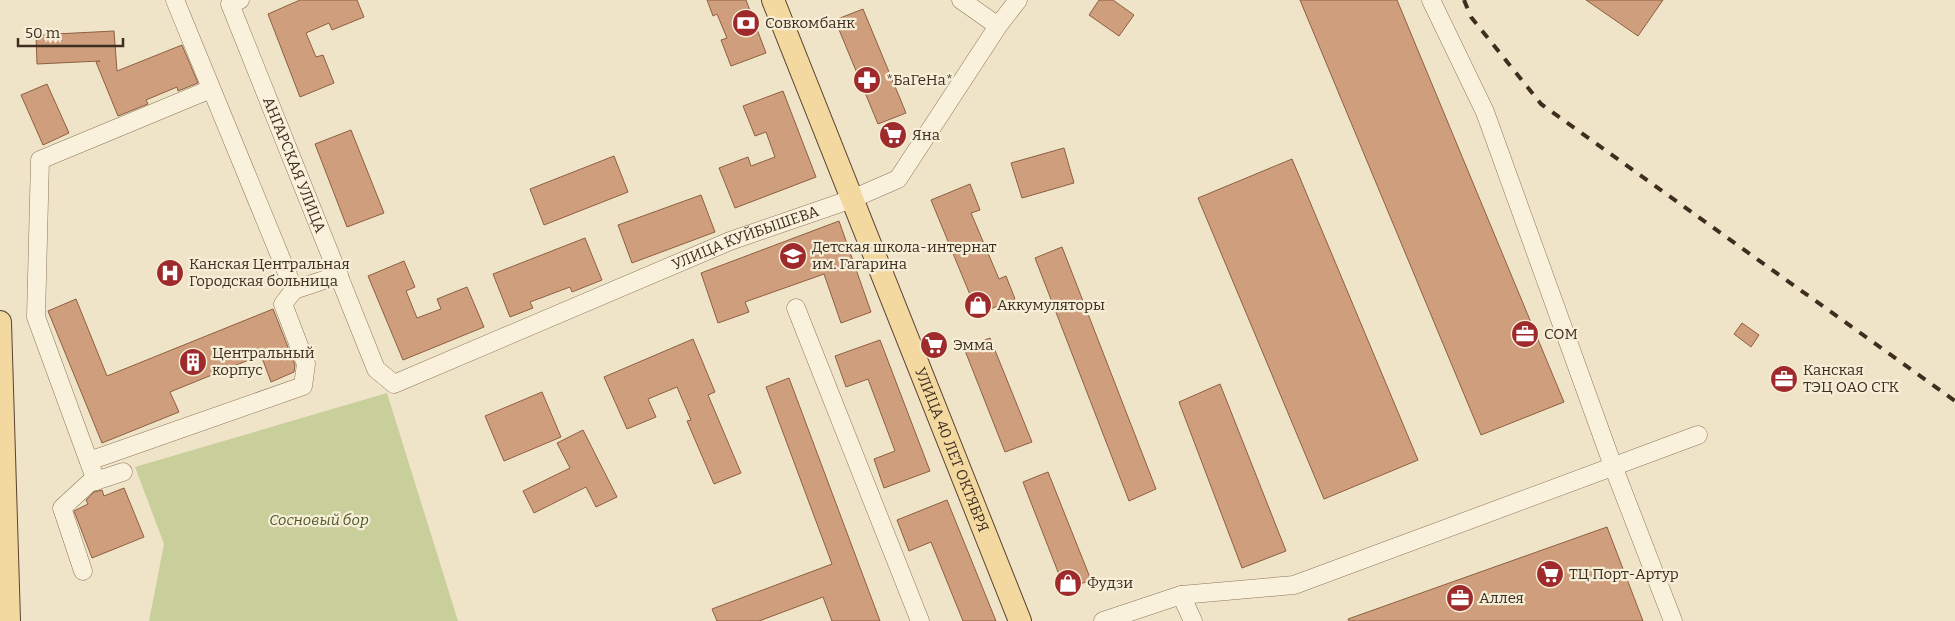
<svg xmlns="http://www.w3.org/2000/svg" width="1955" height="621" viewBox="0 0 1955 621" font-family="Bitter,serif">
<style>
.green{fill:#c9cf9b}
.building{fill:#cf9f7d;stroke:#8d5f41}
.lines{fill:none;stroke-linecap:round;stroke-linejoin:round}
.minor-casing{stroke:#8d765c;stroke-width:19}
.major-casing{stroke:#5b4430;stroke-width:24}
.minor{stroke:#faf1dc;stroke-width:18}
.major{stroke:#f3d9a0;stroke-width:22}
.rail{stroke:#3d2e20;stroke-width:4;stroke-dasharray:9 9;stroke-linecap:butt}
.labels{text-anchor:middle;stroke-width:4.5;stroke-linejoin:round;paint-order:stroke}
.poi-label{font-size:15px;fill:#3d2e20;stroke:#f7eed8;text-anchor:start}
.street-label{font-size:15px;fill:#3d2e20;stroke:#f7eed8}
.park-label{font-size:15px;font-style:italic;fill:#4d5a26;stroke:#f7eed8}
</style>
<rect width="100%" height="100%" fill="#f0e4c8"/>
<polygon class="green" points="387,393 458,621 149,621 164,544 135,467"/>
<g class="building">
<polygon points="300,0 357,0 364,17 332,30 329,23 306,33 316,57 323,55 334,83 300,97 268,14"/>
<polygon points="707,0 746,0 766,53 731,66 721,40 727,38 717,14 713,16"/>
<polygon points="1099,0 1113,0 1134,15 1119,36 1089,15"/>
<polygon points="1300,0 1397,0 1564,402 1481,435"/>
<polygon points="1586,0 1663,0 1638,36"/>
<polygon points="863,9 906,113 878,124 835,20"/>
<polygon points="114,31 117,71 182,45 198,83 178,91 177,87 146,100 148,104 118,116 96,62 100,61 37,64 36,35"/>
<polygon points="47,84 69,133 43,145 21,95"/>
<polygon points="783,91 816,177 735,208 719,168 748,157 751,166 775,157 766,132 755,136 743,106"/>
<polygon points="351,130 384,213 347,227 315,144"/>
<polygon points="1064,148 1074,183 1022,198 1011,163"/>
<polygon points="614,156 628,192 544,225 530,189"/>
<polygon points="1292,159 1418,460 1324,499 1198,198"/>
<polygon points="970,184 980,210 971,213 999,279 1006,276 1015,299 978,314 931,200"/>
<polygon points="701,195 715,232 632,263 618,225"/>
<polygon points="839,221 871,312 841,323 824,274 745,302 749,312 718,323 701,273"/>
<polygon points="585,238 602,280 572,292 570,287 530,302 533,308 510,317 493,274"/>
<polygon points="1062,247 1156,489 1129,501 1035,258"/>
<polygon points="404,261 415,287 406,291 417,318 441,309 437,299 467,287 484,327 403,360 368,276"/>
<polygon points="76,299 107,376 273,309 295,365 294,372 271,382 261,355 170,392 179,412 102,443 48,311"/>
<polygon points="1742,323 1759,335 1751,347 1734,334"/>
<polygon points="990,338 1032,442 1005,452 964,348"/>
<polygon points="693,339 715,392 708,395 741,473 714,484 687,421 691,420 677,387 648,399 656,417 627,429 604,377"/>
<polygon points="880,340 930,471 884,488 874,459 895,451 868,379 846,387 835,356"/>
<polygon points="789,378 880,621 832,621 823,597 759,621 717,621 712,609 832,564 766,387"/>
<polygon points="1220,384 1286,551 1242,568 1179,402"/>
<polygon points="542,392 561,437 504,461 485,416"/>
<polygon points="583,430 617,497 596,507 586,487 534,513 523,491 570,468 557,443"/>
<polygon points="1048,472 1091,580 1065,590 1023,482"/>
<polygon points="124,488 144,537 92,558 74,511 88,504 86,500 94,492 102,490 104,496"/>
<polygon points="947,500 996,621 963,621 931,542 909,551 897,520"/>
<polygon points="1607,527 1643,621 1349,621 1348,619"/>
</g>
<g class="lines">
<g class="minor-casing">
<g id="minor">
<path id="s1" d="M240 0 230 4 376 369 394 384 730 241 852 199 898 179 998 26 1018 0"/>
<polyline points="961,0 998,26"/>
<polyline points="1431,0 1485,112 1613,466 1673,621"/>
<polyline points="294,290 339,275"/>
<polyline points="796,308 920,621"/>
<polyline points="89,461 303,386 306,364 283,304 294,290 175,0"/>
<polyline points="96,481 36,317 40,160 211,89"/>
<polyline points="83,571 62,508 89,483 123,472"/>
<polyline points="1181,595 1294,585 1698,435"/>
<polyline points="1103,621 1181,595 1193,621"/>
</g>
</g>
<g class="major-casing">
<g id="major">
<path id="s2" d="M773 0 1020 621"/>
<polyline points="0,322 9,621"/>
</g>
</g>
<use href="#minor" class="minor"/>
<use href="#major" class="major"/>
<polyline class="rail" points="1464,0 1471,17 1541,104 1955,401"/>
</g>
<defs>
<g id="bank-disc" transform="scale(1.4375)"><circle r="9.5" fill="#9e2a2b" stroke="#f7eed8"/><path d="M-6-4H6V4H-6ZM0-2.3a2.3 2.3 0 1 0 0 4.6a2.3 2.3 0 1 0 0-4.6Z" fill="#fff"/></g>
<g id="pharmacy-disc" transform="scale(1.4375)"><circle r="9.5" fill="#9e2a2b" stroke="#f7eed8"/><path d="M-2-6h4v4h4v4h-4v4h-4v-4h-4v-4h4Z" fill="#fff"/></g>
<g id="supermarket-disc" transform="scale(1.4375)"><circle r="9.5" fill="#9e2a2b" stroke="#f7eed8"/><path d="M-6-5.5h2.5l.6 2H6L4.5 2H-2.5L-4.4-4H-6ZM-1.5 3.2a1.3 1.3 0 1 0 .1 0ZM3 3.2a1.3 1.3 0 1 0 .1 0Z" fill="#fff"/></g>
<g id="school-disc" transform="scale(1.4375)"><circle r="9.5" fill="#9e2a2b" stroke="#f7eed8"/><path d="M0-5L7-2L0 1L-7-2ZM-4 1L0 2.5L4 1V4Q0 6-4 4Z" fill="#fff"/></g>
<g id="hospital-disc" transform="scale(1.4375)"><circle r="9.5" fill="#9e2a2b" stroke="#f7eed8"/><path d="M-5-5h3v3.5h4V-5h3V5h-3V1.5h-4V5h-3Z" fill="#fff"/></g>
<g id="shop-disc" transform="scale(1.4375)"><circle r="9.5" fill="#9e2a2b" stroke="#f7eed8"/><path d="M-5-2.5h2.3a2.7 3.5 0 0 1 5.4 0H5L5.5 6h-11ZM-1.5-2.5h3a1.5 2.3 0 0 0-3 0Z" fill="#fff"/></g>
<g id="office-disc" transform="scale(1.4375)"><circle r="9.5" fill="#9e2a2b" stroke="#f7eed8"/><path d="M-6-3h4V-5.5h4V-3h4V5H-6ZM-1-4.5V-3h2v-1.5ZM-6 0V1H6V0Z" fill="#fff"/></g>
<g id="building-disc" transform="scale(1.4375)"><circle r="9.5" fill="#9e2a2b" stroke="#f7eed8"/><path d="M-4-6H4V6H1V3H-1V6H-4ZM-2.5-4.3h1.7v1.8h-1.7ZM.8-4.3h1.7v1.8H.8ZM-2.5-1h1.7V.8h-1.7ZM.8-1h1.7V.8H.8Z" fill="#fff"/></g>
</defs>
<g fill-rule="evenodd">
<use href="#bank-disc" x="746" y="23"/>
<use href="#pharmacy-disc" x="867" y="80"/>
<use href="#supermarket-disc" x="893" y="135"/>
<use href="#school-disc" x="793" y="256"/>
<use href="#hospital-disc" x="170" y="273"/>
<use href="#shop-disc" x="978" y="305"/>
<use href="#office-disc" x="1525" y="334"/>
<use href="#supermarket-disc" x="934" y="345"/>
<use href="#building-disc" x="193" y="362"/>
<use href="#office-disc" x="1784" y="379"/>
<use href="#supermarket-disc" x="1550" y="574"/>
<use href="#shop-disc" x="1068" y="583"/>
<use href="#office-disc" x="1460" y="598"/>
</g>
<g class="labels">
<g class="poi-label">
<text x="765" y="28">Совкомбанк</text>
<text x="886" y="85">*БаГеНа*</text>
<text x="912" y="140">Яна</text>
<text x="812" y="252">Детская школа-интернат<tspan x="812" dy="17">им. Гагарина</tspan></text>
<text x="189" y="269">Канская Центральная<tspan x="189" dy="17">Городская больница</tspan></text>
<text x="997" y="310">Аккумуляторы</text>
<text x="1544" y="339">СОМ</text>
<text x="953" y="350">Эмма</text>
<text x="212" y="358">Центральный<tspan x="212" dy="17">корпус</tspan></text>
<text x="1803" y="375">Канская<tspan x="1803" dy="17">ТЭЦ ОАО СГК</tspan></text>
<text x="1569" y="579">ТЦ Порт-Артур</text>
<text x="1087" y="588">Фудзи</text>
<text x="1479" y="603">Аллея</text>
</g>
<g class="street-label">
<text dy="5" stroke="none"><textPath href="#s1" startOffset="184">АНГАРСКАЯ УЛИЦА</textPath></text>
<text dy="5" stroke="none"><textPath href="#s1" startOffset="808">УЛИЦА КУЙБЫШЕВА</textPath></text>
<text dy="5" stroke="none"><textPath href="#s2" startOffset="484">УЛИЦА 40 ЛЕТ ОКТЯБРЯ</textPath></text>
</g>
<g class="park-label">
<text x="319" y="525">Сосновый бор</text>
</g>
</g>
<path d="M18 38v8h105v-8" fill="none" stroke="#3d2e20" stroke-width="2.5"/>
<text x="25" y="38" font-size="15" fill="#3d2e20" stroke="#f7eed8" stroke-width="4" paint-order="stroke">50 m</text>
</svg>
